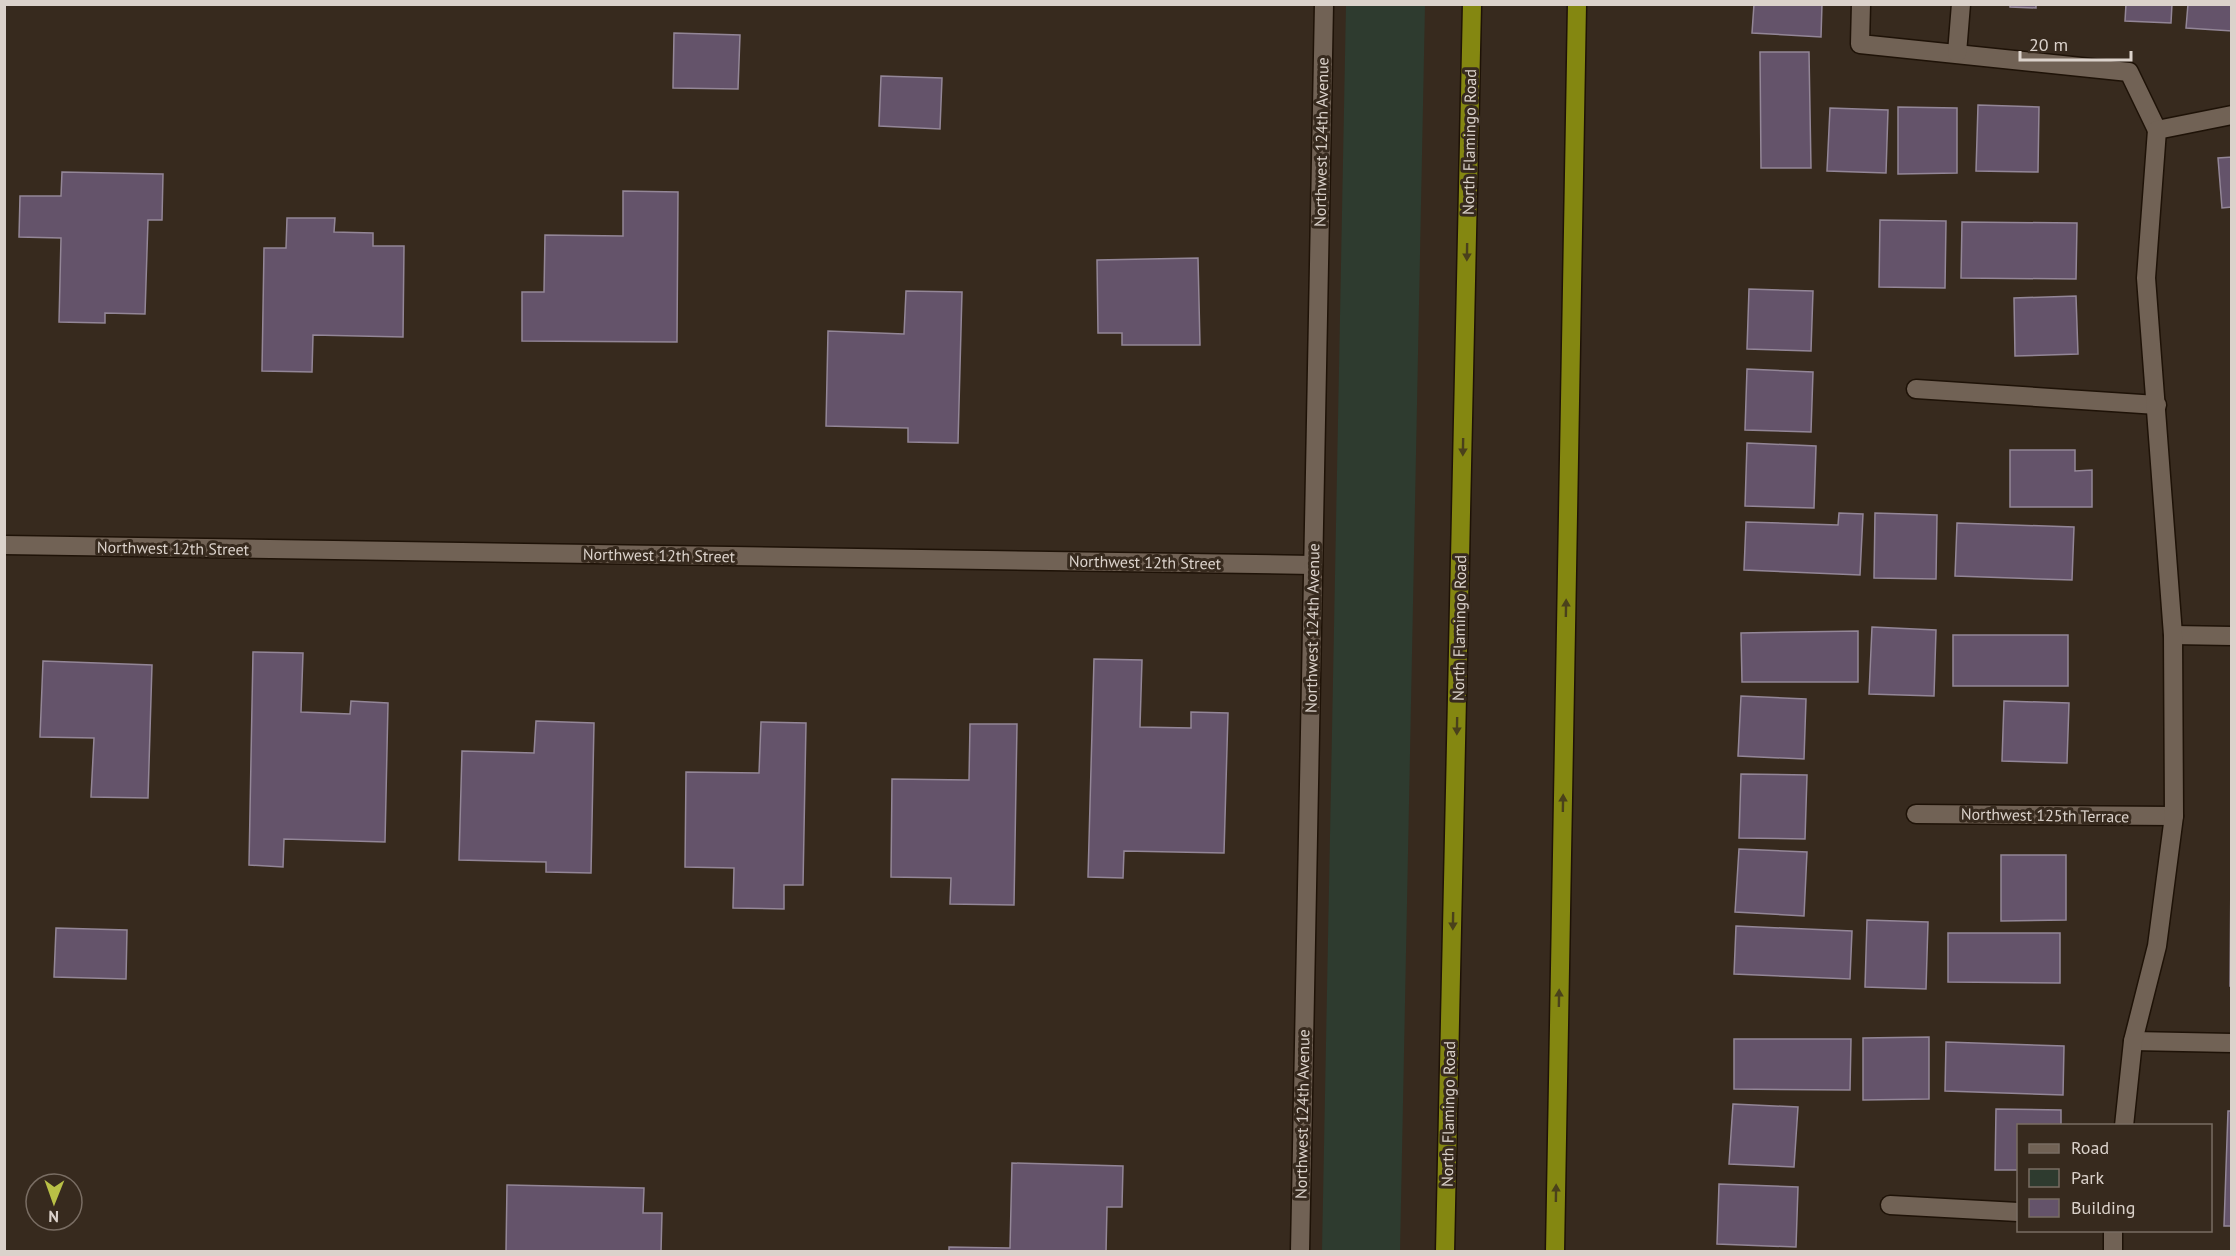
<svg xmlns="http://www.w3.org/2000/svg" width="2236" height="1256" viewBox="0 0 2236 1256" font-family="'PT Sans',sans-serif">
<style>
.green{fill:#2e3b2f}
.building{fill:#64536a;stroke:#938697;stroke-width:1.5}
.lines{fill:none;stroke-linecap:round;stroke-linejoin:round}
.minor-casing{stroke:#1e1207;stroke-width:21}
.trunk-casing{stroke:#1e1207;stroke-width:21}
.minor{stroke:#716255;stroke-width:18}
.trunk{stroke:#848711;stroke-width:18}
.oneway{fill:#4a411b}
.labels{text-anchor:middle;stroke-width:6;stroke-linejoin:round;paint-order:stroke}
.street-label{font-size:16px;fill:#dbd2cb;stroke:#372a1e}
</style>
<rect width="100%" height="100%" fill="#372a1e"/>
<polygon class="green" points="1346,5 1425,5 1400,1252 1322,1251"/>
<g class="building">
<polygon points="1754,4 1822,4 1821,37 1752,33"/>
<polygon points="2010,4 2036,4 2036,8 2010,7"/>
<polygon points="2126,4 2172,4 2171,23 2125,21"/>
<polygon points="2188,4 2232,4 2232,31 2186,28"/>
<polygon points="674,33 740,35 738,89 673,88"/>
<polygon points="1760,52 1809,52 1811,168 1761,168"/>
<polygon points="881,76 942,78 940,129 879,126"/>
<polygon points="1978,105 2039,107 2038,172 1976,171"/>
<polygon points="1898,107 1957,108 1957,173 1898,174"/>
<polygon points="1830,108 1888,110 1886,173 1827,171"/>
<polygon points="2232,157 2232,207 2222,208 2218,158"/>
<polygon points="62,172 163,174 162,220 148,220 145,314 105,313 105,323 59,322 61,238 19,237 20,196 61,196"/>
<polygon points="623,191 678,192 677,342 522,341 522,292 544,292 545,235 623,236"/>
<polygon points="287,218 335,218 334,232 373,233 373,246 404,246 403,337 313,335 312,372 262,371 264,248 286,248"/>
<polygon points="1880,220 1946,221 1945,288 1879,287"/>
<polygon points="1962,222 2077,223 2076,279 1961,278"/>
<polygon points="1198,258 1200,345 1122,345 1122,333 1098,333 1097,260"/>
<polygon points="1749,289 1813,291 1811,351 1747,349"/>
<polygon points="906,291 962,292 958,443 908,442 908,428 826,426 828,331 904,334"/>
<polygon points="2076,296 2078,354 2015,356 2014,298"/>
<polygon points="1747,369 1813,372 1811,432 1745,430"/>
<polygon points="1747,443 1816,446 1814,508 1745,506"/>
<polygon points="2010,450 2075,450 2075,471 2092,470 2092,507 2010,507"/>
<polygon points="1839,513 1863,514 1860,575 1744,570 1746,522 1838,525"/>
<polygon points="1875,513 1937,515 1936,579 1874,578"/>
<polygon points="1957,523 2074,527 2072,580 1955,576"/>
<polygon points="1872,627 1936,630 1934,696 1869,694"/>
<polygon points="1858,631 1858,682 1742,682 1741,633"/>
<rect x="1953" y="635" width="115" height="51"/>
<polygon points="253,652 303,653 301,712 350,714 351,701 388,703 385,842 284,839 283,867 249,865"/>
<polygon points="1094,659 1142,660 1140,727 1191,728 1191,712 1228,713 1224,853 1124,851 1123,878 1088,877"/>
<polygon points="43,661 152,665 148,798 91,797 94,738 40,737"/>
<polygon points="1741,696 1806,699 1804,759 1738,756"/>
<polygon points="2004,701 2069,703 2067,763 2002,761"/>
<polygon points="536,721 594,723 591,873 546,872 546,862 459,860 462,751 534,753"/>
<polygon points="761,722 806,723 803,885 784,885 784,909 733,908 734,868 685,867 686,772 759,773"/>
<polygon points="970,724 1017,724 1014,905 950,904 951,878 891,877 892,779 969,780"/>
<polygon points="1741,774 1807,775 1805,839 1739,838"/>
<polygon points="1739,849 1807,852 1804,916 1735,912"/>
<polygon points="2001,855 2066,855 2066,920 2001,921"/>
<polygon points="2231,870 2232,870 2232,986 2230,986"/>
<polygon points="1867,920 1928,922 1926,989 1865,987"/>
<polygon points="1736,926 1852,931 1850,979 1734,974"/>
<polygon points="56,928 127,930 126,979 54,977"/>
<polygon points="1948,933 2060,933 2060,983 1948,982"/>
<polygon points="1929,1037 1929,1099 1863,1100 1863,1038"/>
<polygon points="1734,1039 1851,1039 1850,1090 1734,1089"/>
<polygon points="1946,1042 2064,1046 2063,1095 1945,1091"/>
<polygon points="1733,1104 1798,1107 1794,1167 1729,1164"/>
<polygon points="1996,1109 2061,1110 2061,1126 2018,1126 2018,1170 1995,1170"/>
<polygon points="2228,1111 2232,1111 2232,1226 2224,1226"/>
<polygon points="1012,1163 1123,1166 1122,1207 1107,1207 1106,1252 949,1252 949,1247 1010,1248"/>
<polygon points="1719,1184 1798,1187 1796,1247 1717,1244"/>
<polygon points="507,1185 644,1188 643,1213 662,1213 661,1252 506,1252"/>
</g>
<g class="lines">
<g class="minor-casing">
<g id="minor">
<polyline points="1861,4 1860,44 2129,72 2157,130"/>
<polyline points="1957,53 1961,4"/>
<polyline points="1916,389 2157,405"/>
<polyline points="4,545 1313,565"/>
<polyline points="2173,635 2232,636"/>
<polyline points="1916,814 2174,816"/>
<polyline points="2133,1041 2232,1043"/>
<polyline points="2124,1126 2133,1041 2157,946 2174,816 2173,635 2146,278 2157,130 2232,115"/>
<polyline points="1890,1205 2018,1212"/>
<polyline points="1300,1252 1324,4"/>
<polyline points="2113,1252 2113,1230"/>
</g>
</g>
<g class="trunk-casing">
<g id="trunk">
<polyline points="1445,1252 1472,4"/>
<polyline points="1555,1252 1577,4"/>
</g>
</g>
<use href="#minor" class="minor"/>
<use href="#trunk" class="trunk"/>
</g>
<defs><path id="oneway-solid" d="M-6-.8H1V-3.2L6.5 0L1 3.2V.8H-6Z" transform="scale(1.5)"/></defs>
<g class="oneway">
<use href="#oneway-solid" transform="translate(1467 252) rotate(91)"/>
<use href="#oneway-solid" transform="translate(1463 447) rotate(91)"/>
<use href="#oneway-solid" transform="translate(1566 608) rotate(-89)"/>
<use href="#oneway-solid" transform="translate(1457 726) rotate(91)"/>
<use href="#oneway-solid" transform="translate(1563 803) rotate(-89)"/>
<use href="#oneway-solid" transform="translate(1453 921) rotate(91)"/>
<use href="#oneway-solid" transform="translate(1559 998) rotate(-89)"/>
<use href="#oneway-solid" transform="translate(1556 1193) rotate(-89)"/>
</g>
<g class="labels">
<g class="street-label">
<text transform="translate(1321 142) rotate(-89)" y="6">Northwest 124th Avenue</text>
<text transform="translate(1469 142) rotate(-89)" y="6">North Flamingo Road</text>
<text transform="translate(173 548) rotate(1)" y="6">Northwest 12th Street</text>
<text transform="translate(659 555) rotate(1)" y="6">Northwest 12th Street</text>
<text transform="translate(1145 562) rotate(1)" y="6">Northwest 12th Street</text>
<text transform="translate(1312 628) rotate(-89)" y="6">Northwest 124th Avenue</text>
<text transform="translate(1459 628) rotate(-89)" y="6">North Flamingo Road</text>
<text transform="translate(2045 815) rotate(1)" y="6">Northwest 125th Terrace</text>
<text transform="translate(1302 1114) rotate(-89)" y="6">Northwest 124th Avenue</text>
<text transform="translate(1448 1114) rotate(-89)" y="6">North Flamingo Road</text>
</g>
</g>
<rect width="2236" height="1256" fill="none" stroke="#dbd2cb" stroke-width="12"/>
<rect x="2017" y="1124" width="195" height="108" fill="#372a1e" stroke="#796d63" stroke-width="1.5"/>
<rect x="2029" y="1144" width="30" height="9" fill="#716255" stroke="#796d63" stroke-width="1.5"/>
<text x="2071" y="1154" font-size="18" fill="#dbd2cb">Road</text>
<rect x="2029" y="1169" width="30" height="18" fill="#2e3b2f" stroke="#796d63" stroke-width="1.5"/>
<text x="2071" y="1184" font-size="18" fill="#dbd2cb">Park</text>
<rect x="2029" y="1199" width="30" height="18" fill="#64536a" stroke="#796d63" stroke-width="1.5"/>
<text x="2071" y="1214" font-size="18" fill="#dbd2cb">Building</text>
<g transform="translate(54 1202) rotate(181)"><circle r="28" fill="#372a1e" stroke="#796d63" stroke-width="1.5"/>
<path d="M0-4.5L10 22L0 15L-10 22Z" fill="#b9c046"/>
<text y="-9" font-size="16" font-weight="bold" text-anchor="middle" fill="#dbd2cb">N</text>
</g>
<path d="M2020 51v9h111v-9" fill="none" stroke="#dbd2cb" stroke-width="3"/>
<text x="2029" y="51" font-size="18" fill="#dbd2cb" stroke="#372a1e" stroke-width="4.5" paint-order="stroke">20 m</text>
</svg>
